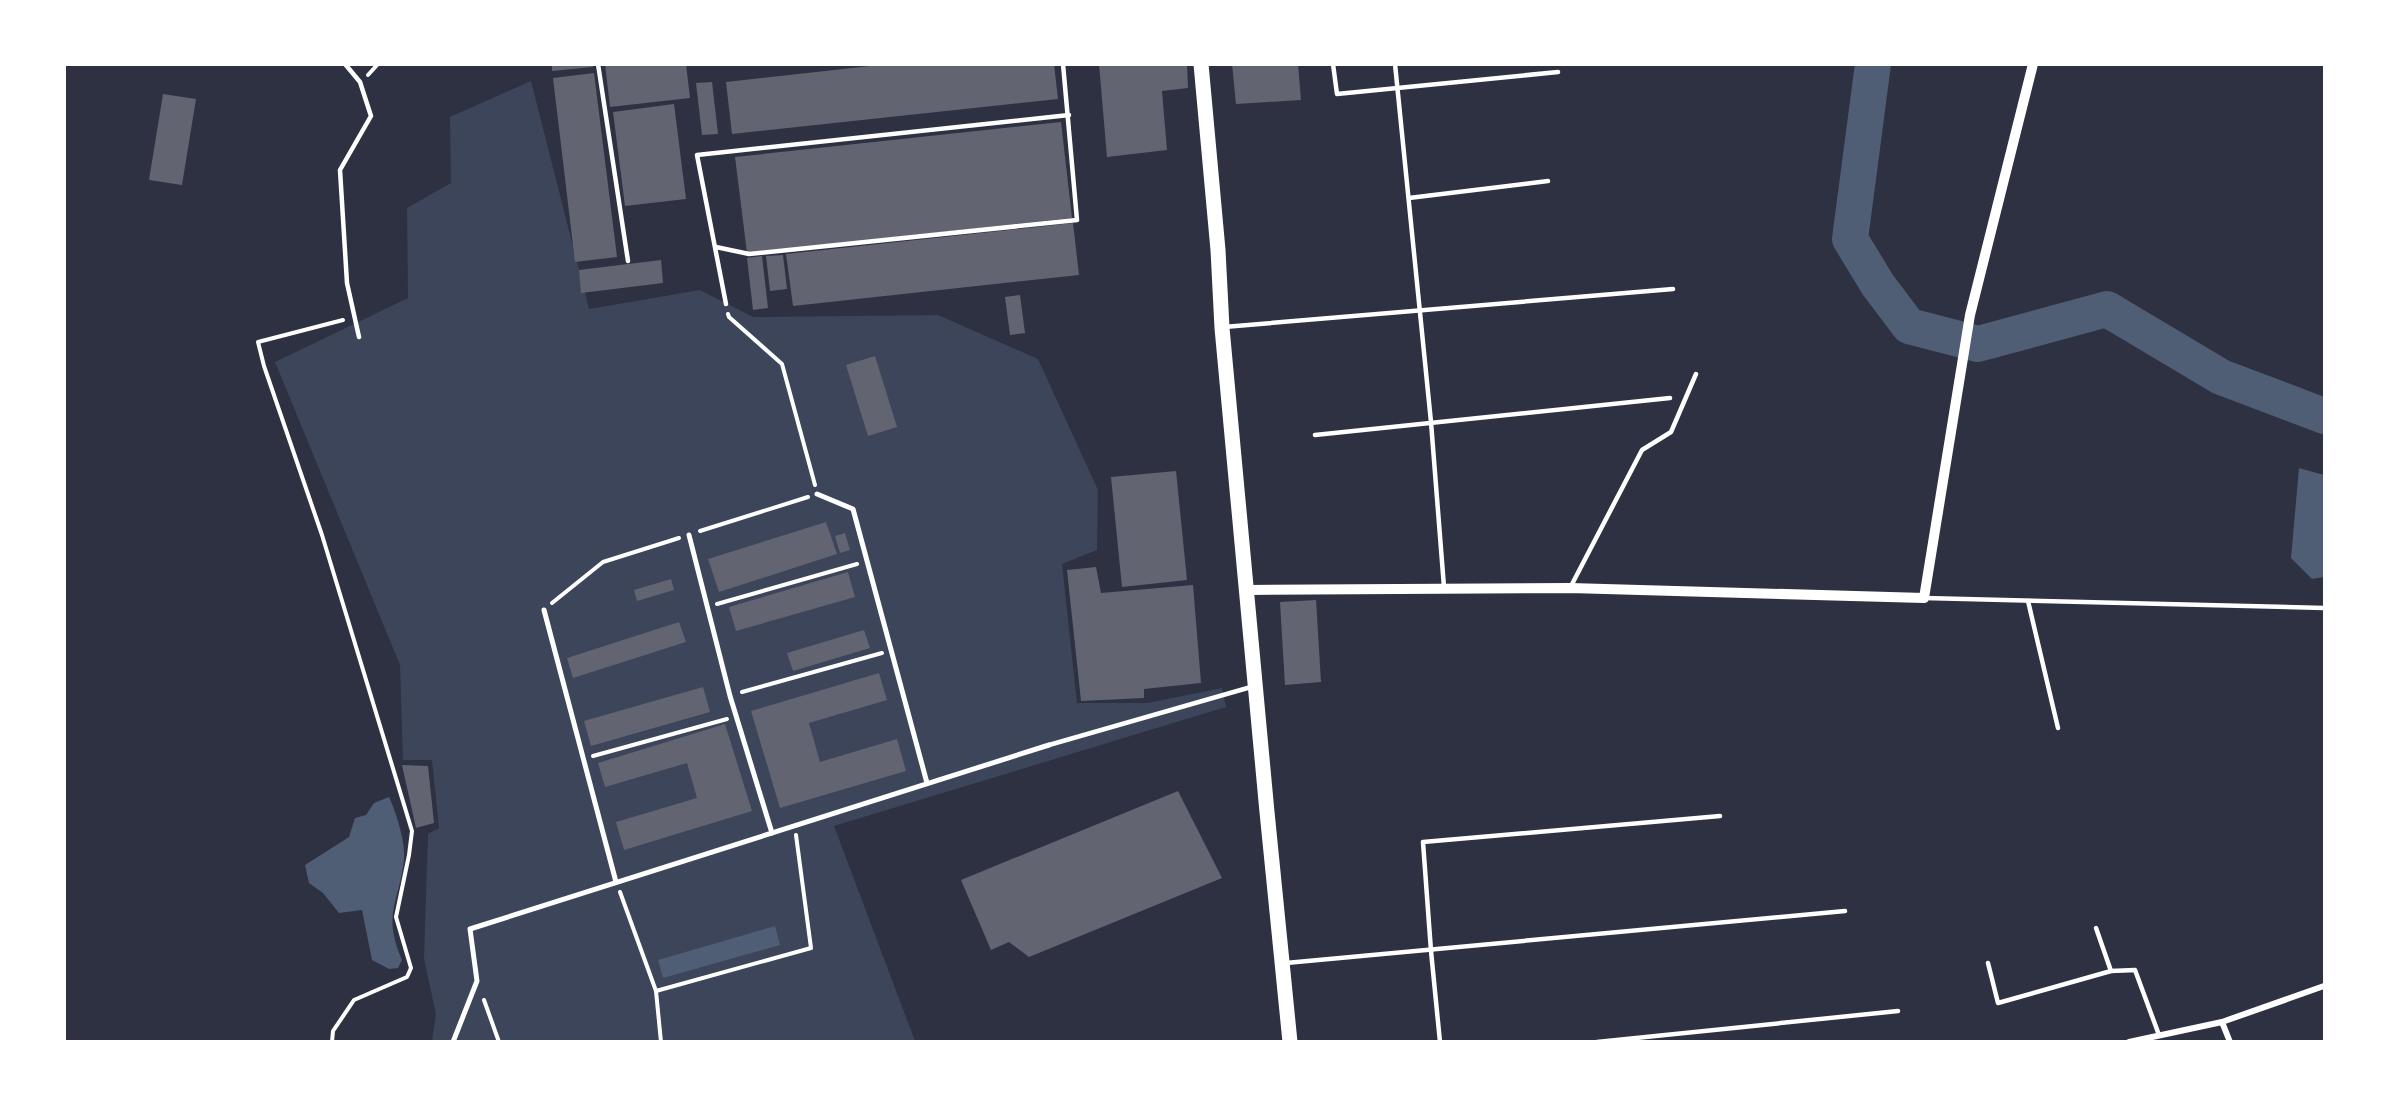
<svg xmlns="http://www.w3.org/2000/svg" width="2389" height="1106" viewBox="0 0 2389 1106" font-family="'Varela Round',sans-serif">
<style>
.green{fill:#3c4559}
.water{fill:#4f5d75}
.lines{fill:none;stroke-linecap:round;stroke-linejoin:round}
.river{stroke:#4f5d75;stroke-width:36}
.building{fill:#626471}
.path{stroke:#fff;stroke-width:4}
.service{stroke:#fff;stroke-width:4.5}
.pedestrian{stroke:#fff;stroke-width:5}
.minor{stroke:#fff;stroke-width:6}
.tertiary{stroke:#fff;stroke-width:10}
.primary{stroke:#fff;stroke-width:15}
</style>
<rect width="100%" height="100%" fill="#2d3142"/>
<polygon class="green" points="531,81 589,309 700,290 753,317 938,315 1038,359 1098,490 1097,550 1062,564 1077,703 1147,703 1222,688 1226,707 834,826 915,1041 432,1041 436,1014 424,959 428,834 439,828 432,760 403,760 400,665 275,362 408,298 407,208 451,183 450,117"/>
<g class="water">
<polygon points="2299,468 2324,475 2324,577 2312,579 2291,558"/>
<path d="M389 797C396 812 406 843 404 860 399 903 382 914 402 960L398 968 389 969 372 960 362 910 339 913 323 893 309 883 305 865 349 837 355 818 366 815 374 803Z"/>
<polygon points="775,926 780,945 663,978 658,960"/>
</g>
<g class="lines">
<polyline class="river" points="1873,64 1850,239 1878,285 1909,326 1978,344 2107,309 2221,377 2324,416"/>
</g>
<g class="building">
<polygon points="552,64 593,64 593,67 552,71"/>
<polygon points="605,64 686,64 690,98 610,107"/>
<polygon points="888,64 1054,64 1058,99 732,134 726,82"/>
<polygon points="1099,64 1187,64 1188,88 1162,91 1167,150 1107,157"/>
<polygon points="1232,64 1298,64 1301,100 1236,104"/>
<polygon points="594,73 617,257 575,262 553,78"/>
<polygon points="712,82 718,134 702,135 696,83"/>
<polygon points="163,94 196,99 182,185 149,180"/>
<polygon points="674,104 686,199 625,206 613,112"/>
<polygon points="1061,122 1072,218 747,253 735,157"/>
<polygon points="1073,223 1079,275 793,306 786,254"/>
<polygon points="783,255 787,289 770,291 766,256"/>
<polygon points="762,256 768,308 753,310 747,258"/>
<polygon points="661,260 663,283 581,293 579,270"/>
<polygon points="1020,295 1025,333 1010,335 1005,297"/>
<polygon points="875,356 897,427 868,436 846,365"/>
<polygon points="1176,471 1187,580 1122,587 1111,477"/>
<polygon points="826,522 837,554 719,592 708,559"/>
<polygon points="845,533 850,550 840,553 835,536"/>
<polygon points="1096,567 1101,593 1193,585 1201,683 1144,689 1144,698 1081,701 1067,570"/>
<polygon points="848,572 855,597 736,631 729,607"/>
<polygon points="671,579 674,590 637,601 634,590"/>
<polygon points="1316,600 1321,682 1285,685 1280,602"/>
<polygon points="679,622 686,642 573,678 567,658"/>
<polygon points="864,630 870,648 793,671 787,653"/>
<polygon points="879,673 887,700 809,723 820,762 897,739 906,771 780,808 751,711"/>
<polygon points="703,687 710,712 591,746 584,721"/>
<polygon points="725,724 752,811 624,850 616,822 697,798 687,763 605,787 598,763"/>
<polygon points="402,765 428,766 434,823 416,828"/>
<polygon points="1178,791 1222,878 1029,957 1009,942 991,950 961,880"/>
</g>
<g class="lines">
<g class="path">
<polyline points="368,75 378,64"/>
<polyline points="728,314 729,317 782,364 815,485"/>
<polyline points="700,531 808,497"/>
<polyline points="552,603 603,562 679,538"/>
<polyline points="717,604 857,564"/>
<polyline points="742,692 882,653"/>
<polyline points="593,756 727,719"/>
<polyline points="620,892 656,991 661,1042"/>
<polyline points="656,991 811,948 796,835"/>
<polyline points="484,1000 499,1042"/>
<polyline points="332,1042 333,1031 354,1000 407,977 411,968 396,917 409,855 412,831 322,535 264,366 258,342 343,320"/>
</g>
<g class="service">
<polyline points="345,64 360,82 371,116 340,170 347,283 359,337"/>
<polyline points="598,64 628,261"/>
<polyline points="1333,64 1337,94 1558,72"/>
<polyline points="1395,64 1431,422 1444,587"/>
<polyline points="1409,198 1548,181"/>
<polyline points="716,247 749,254 1077,220 1063,64"/>
<polyline points="726,304 697,155 1069,115"/>
<polyline points="1224,327 1673,289"/>
<polyline points="1315,435 1670,398"/>
<polyline points="1570,588 1642,450 1671,432 1696,374"/>
<polyline points="1924,598 2324,608"/>
<polyline points="2028,601 2058,728"/>
<polyline points="1049,745 1251,687"/>
<polyline points="2096,928 2111,971"/>
<polyline points="1286,963 1845,911"/>
<polyline points="1988,963 1998,1003 2111,971 2135,970 2159,1035"/>
<polyline points="1440,1042 1431,951 1423,842 1720,816"/>
<polyline points="1597,1042 1898,1011"/>
</g>
<g class="pedestrian">
<polyline points="817,494 853,509 927,783"/>
<polyline points="689,535 730,696 772,833"/>
<polyline points="544,610 616,882"/>
<polyline points="453,1042 477,981 470,929 1049,745"/>
</g>
<g class="minor">
<polyline points="2222,1022 2230,1042"/>
<polyline points="2129,1042 2222,1022 2324,986"/>
</g>
<polyline class="tertiary" points="1248,590 1570,588 1924,598 1970,315 2033,64"/>
<polyline class="primary" points="1201,64 1218,250 1222,328 1267,812 1290,1042"/>
</g>
<rect width="2389" height="1106" fill="none" stroke="#ffffff" stroke-width="132"/>
</svg>
